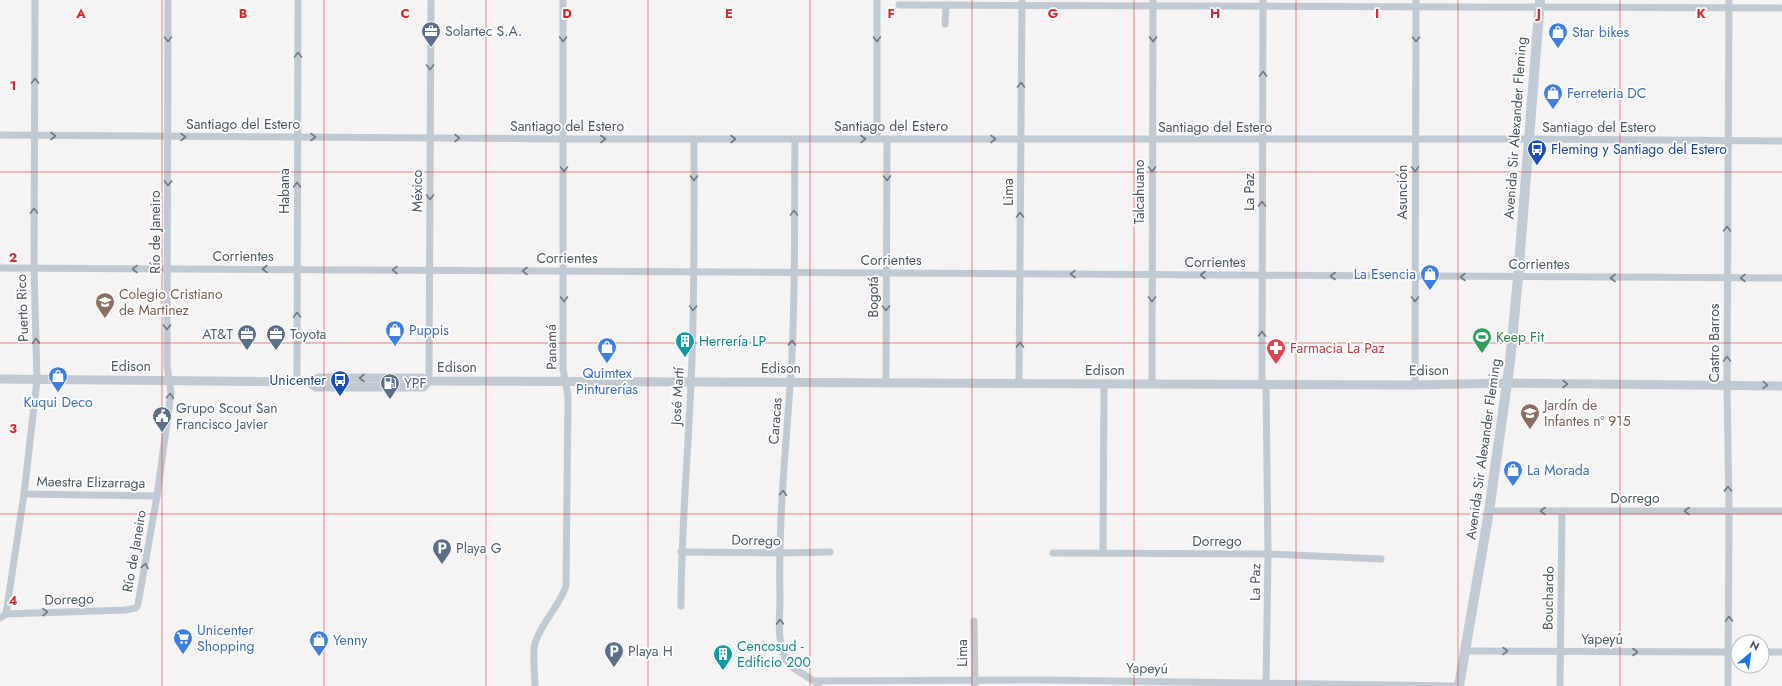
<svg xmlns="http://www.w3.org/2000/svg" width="1782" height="686" viewBox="0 0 1782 686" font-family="Jost,sans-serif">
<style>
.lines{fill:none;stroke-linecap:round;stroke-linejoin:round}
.minor{stroke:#c1cad2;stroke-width:7}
.tertiary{stroke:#c1cad2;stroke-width:9}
.secondary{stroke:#c1cbd6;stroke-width:10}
.oneway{stroke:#6e7983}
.grid{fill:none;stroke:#d62828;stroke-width:1;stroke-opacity:0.55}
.labels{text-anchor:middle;stroke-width:3.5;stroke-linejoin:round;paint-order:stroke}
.service-label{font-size:14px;fill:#4e5e75;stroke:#fff;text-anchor:start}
.shop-label{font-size:14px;fill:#366cbe;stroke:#fff;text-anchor:start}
.street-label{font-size:14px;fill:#4a5661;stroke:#fff}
.transit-label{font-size:14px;fill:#164399;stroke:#fff;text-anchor:start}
.education-label{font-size:14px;fill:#785e54;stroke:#fff;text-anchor:start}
.leisure-label{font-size:14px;fill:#27864d;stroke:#fff;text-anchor:start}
.culture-label{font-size:14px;fill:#0d838f;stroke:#fff;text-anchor:start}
.health-label{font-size:14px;fill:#be3a42;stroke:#fff;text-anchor:start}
.grid-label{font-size:13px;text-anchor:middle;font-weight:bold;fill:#d62828;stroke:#fff;stroke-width:3.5;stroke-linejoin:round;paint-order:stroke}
</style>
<rect width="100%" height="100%" fill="#f5f3f3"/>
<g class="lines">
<g class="minor">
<polyline points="899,5 1782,8"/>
<polyline points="945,24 946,5"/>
<polyline points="0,135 564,139 1529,139 1782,141"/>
<path d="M795 139C794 217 796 295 791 372 786 447 778 522 780 598 780 616 777 638 784 655 790 672 809 674 819 686"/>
<polyline points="877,139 877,0"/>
<polyline points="0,268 1782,278"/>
<polyline points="429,381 431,0"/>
<polyline points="297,382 298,0"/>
<polyline points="886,383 887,139"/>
<polyline points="1019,384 1022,0"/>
<polyline points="1152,384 1153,0"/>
<polyline points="1262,384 1263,0"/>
<polyline points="1415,385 1416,0"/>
<polyline points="24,494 157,496"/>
<polyline points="1489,511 1782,511"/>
<polyline points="681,552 779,553 830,552"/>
<polyline points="1053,553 1268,554 1381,559"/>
<polyline points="1103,553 1104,384"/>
<path d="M681 606C681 531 688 457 691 382 695 301 694 220 694 139"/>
<polyline points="6,614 24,494 37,380 34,268 35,0"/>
<polyline points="0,618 6,614 125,610 136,608 138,604 157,496 171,393 167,365 168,0"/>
<polyline points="974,621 975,686"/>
<polyline points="1466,651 1738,652"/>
<polyline points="1762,652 1782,652"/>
<polyline points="815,681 1042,680 1459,686"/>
<polyline points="1266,684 1268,554 1266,385"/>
<path d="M535 686C535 675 532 653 535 643 542 622 560 605 566 586L568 396 563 369V0"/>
<polyline points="1560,686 1562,511"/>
<polyline points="1728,686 1729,511 1727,384 1729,0"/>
</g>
<g class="tertiary">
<polyline points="0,379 309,382 319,378 422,378 429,381 1415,385 1507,383 1782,386"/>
<polyline points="309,382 316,387 423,387 429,381"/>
</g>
<polyline class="secondary" points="1459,686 1489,511 1510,362 1518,277 1540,0"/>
</g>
<defs><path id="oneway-chevron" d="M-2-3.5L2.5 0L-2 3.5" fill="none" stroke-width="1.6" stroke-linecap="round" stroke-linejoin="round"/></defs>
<g class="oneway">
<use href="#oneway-chevron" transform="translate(168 39) rotate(90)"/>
<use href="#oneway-chevron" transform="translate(563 39) rotate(90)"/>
<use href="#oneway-chevron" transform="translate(877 39) rotate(90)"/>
<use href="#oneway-chevron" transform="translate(1153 39) rotate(90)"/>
<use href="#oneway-chevron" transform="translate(1416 39) rotate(90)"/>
<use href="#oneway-chevron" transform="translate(298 55) rotate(-90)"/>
<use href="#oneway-chevron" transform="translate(430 67) rotate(90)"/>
<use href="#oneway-chevron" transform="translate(1263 74) rotate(-90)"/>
<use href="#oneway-chevron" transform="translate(35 81) rotate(-90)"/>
<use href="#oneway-chevron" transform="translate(1021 85) rotate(-90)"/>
<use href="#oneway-chevron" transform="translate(53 136)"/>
<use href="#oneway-chevron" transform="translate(183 137)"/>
<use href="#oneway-chevron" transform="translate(313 137)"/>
<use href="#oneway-chevron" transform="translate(457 138)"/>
<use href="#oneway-chevron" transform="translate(603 139)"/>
<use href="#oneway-chevron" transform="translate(733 139)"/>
<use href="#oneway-chevron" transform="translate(863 139)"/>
<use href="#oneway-chevron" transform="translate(993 139)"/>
<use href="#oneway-chevron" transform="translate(564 169) rotate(90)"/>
<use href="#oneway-chevron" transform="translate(1152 169) rotate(90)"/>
<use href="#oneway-chevron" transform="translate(1415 169) rotate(90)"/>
<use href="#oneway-chevron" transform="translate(694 178) rotate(90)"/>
<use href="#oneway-chevron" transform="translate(887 178) rotate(90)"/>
<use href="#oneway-chevron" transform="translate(168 183) rotate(90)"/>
<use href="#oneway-chevron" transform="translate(297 185) rotate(-90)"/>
<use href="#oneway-chevron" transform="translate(430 197) rotate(90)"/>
<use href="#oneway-chevron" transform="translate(1262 204) rotate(-90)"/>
<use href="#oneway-chevron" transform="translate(34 211) rotate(-90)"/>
<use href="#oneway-chevron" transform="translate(794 213) rotate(-90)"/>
<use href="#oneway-chevron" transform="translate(1020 215) rotate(-90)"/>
<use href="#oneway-chevron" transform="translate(1727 229) rotate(-90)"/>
<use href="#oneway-chevron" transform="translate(135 269) rotate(-180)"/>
<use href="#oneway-chevron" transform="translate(265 269) rotate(-180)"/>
<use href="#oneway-chevron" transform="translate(395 270) rotate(-180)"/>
<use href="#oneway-chevron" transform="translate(525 271) rotate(-180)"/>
<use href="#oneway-chevron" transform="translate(1073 274) rotate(-180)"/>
<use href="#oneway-chevron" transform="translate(1203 275) rotate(-180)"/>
<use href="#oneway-chevron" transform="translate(1333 276) rotate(-180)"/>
<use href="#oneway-chevron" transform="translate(1463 277) rotate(-180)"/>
<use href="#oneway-chevron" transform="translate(1613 278) rotate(-180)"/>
<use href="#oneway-chevron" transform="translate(1743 278) rotate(180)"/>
<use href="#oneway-chevron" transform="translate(564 299) rotate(90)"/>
<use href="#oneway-chevron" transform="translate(1152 299) rotate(90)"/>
<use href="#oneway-chevron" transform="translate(1415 299) rotate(90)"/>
<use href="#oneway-chevron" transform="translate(693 308) rotate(92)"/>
<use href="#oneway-chevron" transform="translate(886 308) rotate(90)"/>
<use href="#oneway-chevron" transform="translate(297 315) rotate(-90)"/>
<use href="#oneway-chevron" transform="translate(167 327) rotate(90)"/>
<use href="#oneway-chevron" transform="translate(1262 334) rotate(-90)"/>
<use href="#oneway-chevron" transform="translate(36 341) rotate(-92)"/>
<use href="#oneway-chevron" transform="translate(792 343) rotate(-88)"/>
<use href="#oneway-chevron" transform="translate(1020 345) rotate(-90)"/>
<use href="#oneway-chevron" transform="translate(1727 359) rotate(-90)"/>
<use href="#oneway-chevron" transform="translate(362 378) rotate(-180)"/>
<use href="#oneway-chevron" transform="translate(1565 384)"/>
<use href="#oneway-chevron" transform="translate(1765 385) rotate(2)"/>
<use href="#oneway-chevron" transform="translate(170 396) rotate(-85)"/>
<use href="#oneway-chevron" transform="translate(1728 489) rotate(-91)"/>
<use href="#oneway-chevron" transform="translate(783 493) rotate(-86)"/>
<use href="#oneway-chevron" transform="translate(1543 511) rotate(-180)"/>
<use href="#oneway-chevron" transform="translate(1687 511) rotate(-180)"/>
<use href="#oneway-chevron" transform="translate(145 566) rotate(-80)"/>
<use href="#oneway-chevron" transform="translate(45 612) rotate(-2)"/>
<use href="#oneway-chevron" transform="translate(1729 619) rotate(-90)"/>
<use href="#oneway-chevron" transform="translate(780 622) rotate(-91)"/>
<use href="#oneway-chevron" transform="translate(1505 651)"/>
<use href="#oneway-chevron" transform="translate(1635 652)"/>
</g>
<path class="grid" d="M162 0V686M324 0V686M486 0V686M648 0V686M810 0V686M972 0V686M1134 0V686M1296 0V686M1458 0V686M1620 0V686M0 172H1782M0 343H1782M0 514H1782"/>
<defs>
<g id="office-pin" transform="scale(1)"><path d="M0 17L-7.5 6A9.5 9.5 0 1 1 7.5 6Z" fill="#5c6f8a" stroke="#fff"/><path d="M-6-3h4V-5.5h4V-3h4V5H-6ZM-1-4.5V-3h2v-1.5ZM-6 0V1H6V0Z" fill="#fff"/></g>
<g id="shop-pin" transform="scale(1)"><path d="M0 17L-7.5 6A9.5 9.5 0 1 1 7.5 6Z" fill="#3f7fe0" stroke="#fff"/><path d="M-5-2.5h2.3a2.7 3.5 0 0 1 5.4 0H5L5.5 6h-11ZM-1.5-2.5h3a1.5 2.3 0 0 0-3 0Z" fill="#fff"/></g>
<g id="bus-pin" transform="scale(1)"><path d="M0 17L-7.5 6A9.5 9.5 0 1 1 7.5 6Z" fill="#1a4fb4" stroke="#fff"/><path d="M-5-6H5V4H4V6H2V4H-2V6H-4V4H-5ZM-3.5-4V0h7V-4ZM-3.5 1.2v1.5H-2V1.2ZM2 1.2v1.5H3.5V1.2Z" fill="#fff"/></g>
<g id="school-pin" transform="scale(1)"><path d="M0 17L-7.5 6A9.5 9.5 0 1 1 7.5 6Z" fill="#8d6e63" stroke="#fff"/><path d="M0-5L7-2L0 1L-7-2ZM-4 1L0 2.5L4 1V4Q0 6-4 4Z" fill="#fff"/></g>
<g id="stadium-pin" transform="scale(1)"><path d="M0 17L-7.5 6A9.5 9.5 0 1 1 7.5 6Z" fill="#2e9e5b" stroke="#fff"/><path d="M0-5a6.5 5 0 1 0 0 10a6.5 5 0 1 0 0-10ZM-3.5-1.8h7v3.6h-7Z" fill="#fff"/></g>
<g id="building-pin" transform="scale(1)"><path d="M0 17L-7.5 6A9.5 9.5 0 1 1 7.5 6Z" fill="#0f9aa8" stroke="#fff"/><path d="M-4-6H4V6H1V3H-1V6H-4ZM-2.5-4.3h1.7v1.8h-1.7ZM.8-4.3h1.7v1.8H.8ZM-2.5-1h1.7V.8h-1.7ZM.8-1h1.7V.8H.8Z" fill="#fff"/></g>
<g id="pharmacy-pin" transform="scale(1)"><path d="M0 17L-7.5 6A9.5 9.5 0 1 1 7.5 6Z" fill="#e0444e" stroke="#fff"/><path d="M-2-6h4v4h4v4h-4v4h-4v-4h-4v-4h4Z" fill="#fff"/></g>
<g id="fuel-pin" transform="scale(1)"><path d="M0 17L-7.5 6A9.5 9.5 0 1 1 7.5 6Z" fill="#5c6f8a" stroke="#fff"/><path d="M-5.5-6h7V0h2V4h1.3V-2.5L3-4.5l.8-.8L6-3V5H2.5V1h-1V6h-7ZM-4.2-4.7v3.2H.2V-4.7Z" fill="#fff"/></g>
<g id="civic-pin" transform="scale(1)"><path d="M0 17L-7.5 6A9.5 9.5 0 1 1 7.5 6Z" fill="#5c6f8a" stroke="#fff"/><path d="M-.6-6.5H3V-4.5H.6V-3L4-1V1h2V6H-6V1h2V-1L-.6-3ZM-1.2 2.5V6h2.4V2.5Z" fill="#fff"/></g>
<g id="parking-pin" transform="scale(1)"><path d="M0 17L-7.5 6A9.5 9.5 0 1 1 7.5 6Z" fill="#5c6f8a" stroke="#fff"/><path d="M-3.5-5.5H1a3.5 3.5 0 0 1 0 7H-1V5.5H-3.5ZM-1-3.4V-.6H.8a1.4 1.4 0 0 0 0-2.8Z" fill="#fff"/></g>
<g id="supermarket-pin" transform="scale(1)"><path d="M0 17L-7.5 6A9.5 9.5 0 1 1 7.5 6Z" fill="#3f7fe0" stroke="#fff"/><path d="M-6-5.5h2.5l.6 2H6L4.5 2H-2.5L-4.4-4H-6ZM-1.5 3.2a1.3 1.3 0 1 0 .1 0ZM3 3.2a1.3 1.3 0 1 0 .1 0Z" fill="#fff"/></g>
</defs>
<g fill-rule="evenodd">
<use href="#office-pin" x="431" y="31"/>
<use href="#shop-pin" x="1558" y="32"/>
<use href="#shop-pin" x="1553" y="93"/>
<use href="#bus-pin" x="1537" y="149"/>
<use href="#shop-pin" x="1430" y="274"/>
<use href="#school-pin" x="105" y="302"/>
<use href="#shop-pin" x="395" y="330"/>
<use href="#office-pin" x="247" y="334"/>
<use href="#office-pin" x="276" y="334"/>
<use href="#stadium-pin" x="1482" y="337"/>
<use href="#building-pin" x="685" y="341"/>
<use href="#shop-pin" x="607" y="347"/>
<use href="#pharmacy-pin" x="1276" y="348"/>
<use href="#shop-pin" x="58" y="376"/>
<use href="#bus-pin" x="340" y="380"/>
<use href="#fuel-pin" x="390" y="383"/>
<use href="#school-pin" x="1530" y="413"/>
<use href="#civic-pin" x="162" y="416"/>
<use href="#shop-pin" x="1513" y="470"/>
<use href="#parking-pin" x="442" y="548"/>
<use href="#supermarket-pin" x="183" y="638"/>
<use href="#shop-pin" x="319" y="640"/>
<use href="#parking-pin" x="614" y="651"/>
<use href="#building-pin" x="723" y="654"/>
</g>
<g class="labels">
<g class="service-label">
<text x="445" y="36">Solartec S.A.</text>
<text x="233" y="339" text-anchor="end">AT&amp;T</text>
<text x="290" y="339">Toyota</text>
<text x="404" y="388">YPF</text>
<text x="176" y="413">Grupo Scout San<tspan x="176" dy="16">Francisco Javier</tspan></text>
<text x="456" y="553">Playa G</text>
<text x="628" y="656">Playa H</text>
</g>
<g class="shop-label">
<text x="1572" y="37">Star bikes</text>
<text x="1567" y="98">Ferreteria DC</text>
<text x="1416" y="279" text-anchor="end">La Esencia</text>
<text x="409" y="335">Puppis</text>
<text x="607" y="378" text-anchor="middle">Quimtex<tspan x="607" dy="16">Pinturerías</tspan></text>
<text x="58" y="407" text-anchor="middle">Kuqui Deco</text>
<text x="1527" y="475">La Morada</text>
<text x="197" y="635">Unicenter<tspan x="197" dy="16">Shopping</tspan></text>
<text x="333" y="645">Yenny</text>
</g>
<g class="street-label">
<text x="243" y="129">Santiago del Estero</text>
<text x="567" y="131">Santiago del Estero</text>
<text x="891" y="131">Santiago del Estero</text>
<text x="1215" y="132">Santiago del Estero</text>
<text x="1599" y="132">Santiago del Estero</text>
<text transform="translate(1515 128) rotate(-86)" y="5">Avenida Sir Alexander Fleming</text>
<text transform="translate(284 191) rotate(-90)" y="5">Habana</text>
<text transform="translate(417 191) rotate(-90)" y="5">México</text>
<text transform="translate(1008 192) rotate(-90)" y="5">Lima</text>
<text transform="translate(1139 192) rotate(-90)" y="5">Talcahuano</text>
<text transform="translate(1249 192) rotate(-90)" y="5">La Paz</text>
<text transform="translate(1402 192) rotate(-90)" y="5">Asunción</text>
<text transform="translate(155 232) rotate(-90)" y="5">Río de Janeiro</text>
<text x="243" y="261">Corrientes</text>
<text x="567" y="263">Corrientes</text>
<text x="891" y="265">Corrientes</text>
<text x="1215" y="267">Corrientes</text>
<text x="1539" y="269">Corrientes</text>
<text transform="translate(873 297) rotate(-90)" y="5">Bogotá</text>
<text transform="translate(22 308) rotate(-92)" y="5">Puerto Rico</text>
<text transform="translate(1714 343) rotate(-90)" y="5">Castro Barros</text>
<text transform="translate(551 347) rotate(-91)" y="5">Panamá</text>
<text x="131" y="371">Edison</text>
<text x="457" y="372">Edison</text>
<text x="781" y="373">Edison</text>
<text x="1105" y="375">Edison</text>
<text transform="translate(1429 370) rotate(-1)" y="5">Edison</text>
<text transform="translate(677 396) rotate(-87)" y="5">José Martí</text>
<text transform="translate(775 421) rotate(-86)" y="5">Caracas</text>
<text transform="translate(1483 449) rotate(-82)" y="5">Avenida Sir Alexander Fleming</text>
<text transform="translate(91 482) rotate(1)" y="5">Maestra Elizarraga</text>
<text x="1635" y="503">Dorrego</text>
<text transform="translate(756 540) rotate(1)" y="5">Dorrego</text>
<text x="1217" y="546">Dorrego</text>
<text transform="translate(134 551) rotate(-80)" y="5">Río de Janeiro</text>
<text transform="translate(1255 582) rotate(-89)" y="5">La Paz</text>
<text transform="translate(1548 598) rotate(-89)" y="5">Bouchardo</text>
<text transform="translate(69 599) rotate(-2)" y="5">Dorrego</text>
<text x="1602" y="644">Yapeyú</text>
<text transform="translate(962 653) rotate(-90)" y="5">Lima</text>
<text transform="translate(1147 668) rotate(1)" y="5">Yapeyú</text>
</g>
<g class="transit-label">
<text x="1551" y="154">Fleming y Santiago del Estero</text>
<text x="326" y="385" text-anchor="end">Unicenter</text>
</g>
<g class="education-label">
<text x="119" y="299">Colegio Cristiano<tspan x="119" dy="16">de Martinez</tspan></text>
<text x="1544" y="410">Jardín de<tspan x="1544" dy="16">Infantes nº 915</tspan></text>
</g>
<g class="leisure-label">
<text x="1496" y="342">Keep Fit</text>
</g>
<g class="culture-label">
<text x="699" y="346">Herrería LP</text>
<text x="737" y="651">Cencosud -<tspan x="737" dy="16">Edificio 200</tspan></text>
</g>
<g class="health-label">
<text x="1290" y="353">Farmacia La Paz</text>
</g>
</g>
<g class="grid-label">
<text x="81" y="18">A</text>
<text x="243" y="18">B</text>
<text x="405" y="18">C</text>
<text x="567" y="18">D</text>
<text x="729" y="18">E</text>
<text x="891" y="18">F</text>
<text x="1053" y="18">G</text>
<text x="1215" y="18">H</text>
<text x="1377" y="18">I</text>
<text x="1539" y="18">J</text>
<text x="1701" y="18">K</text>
<text x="13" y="90">1</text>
<text x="13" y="262">2</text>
<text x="13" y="433">3</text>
<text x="13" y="605">4</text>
</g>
<g transform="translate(1750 654) rotate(29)"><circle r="19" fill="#ffffff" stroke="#b7bbc0"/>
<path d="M0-3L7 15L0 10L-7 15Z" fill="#1a73e8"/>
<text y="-6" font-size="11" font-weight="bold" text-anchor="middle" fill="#4a5661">N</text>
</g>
</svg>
